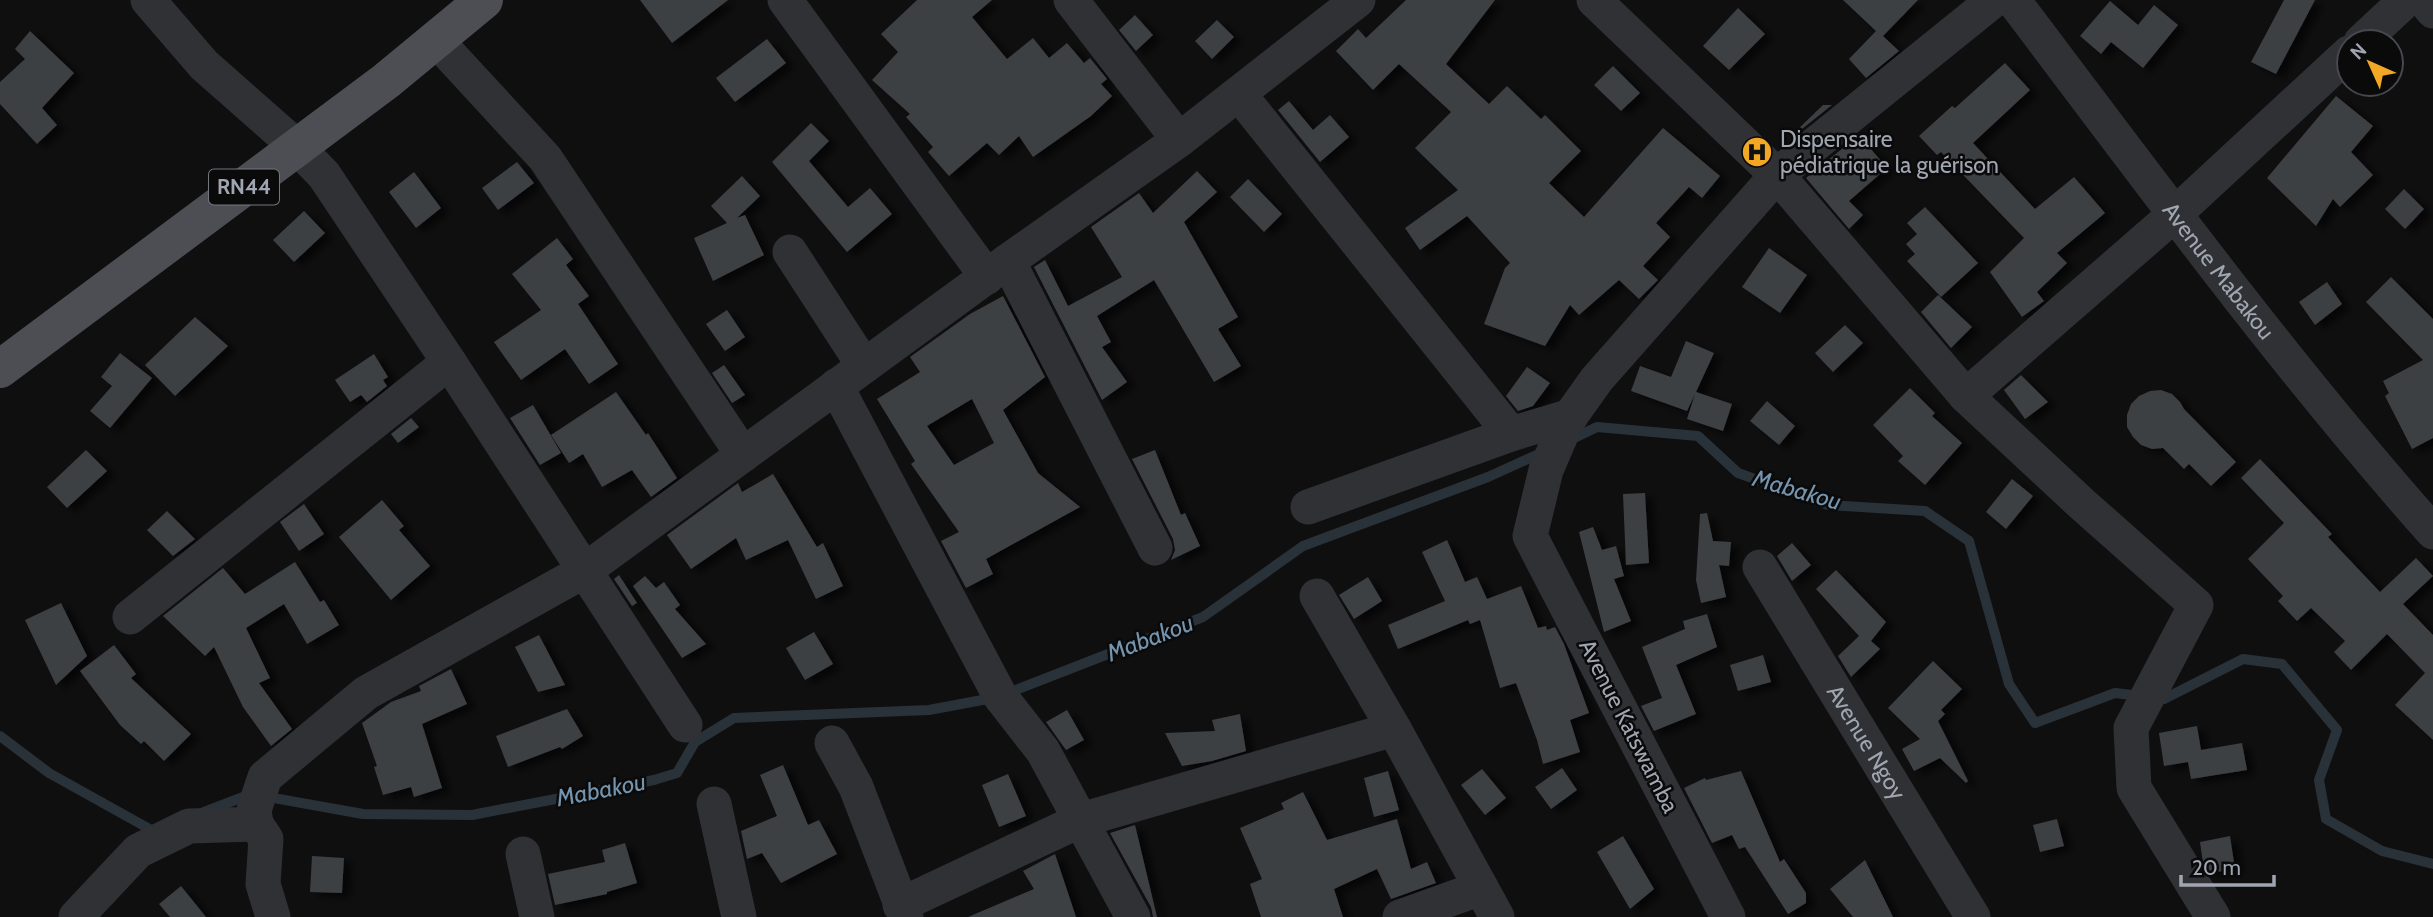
<svg xmlns="http://www.w3.org/2000/svg" width="2433" height="917" viewBox="0 0 2433 917" font-family="Cabin,sans-serif">
<style>
.lines{fill:none;stroke-linecap:round;stroke-linejoin:round}
.stream{stroke:#293238;stroke-width:10}
.building{fill:#3e3f43;fill-rule:evenodd;filter:url(#shadow)}
.minor{stroke:#303135;stroke-width:35}
.primary{stroke:#4c4e54;stroke-width:38}
.labels{text-anchor:middle;stroke-width:5;stroke-linejoin:round;paint-order:stroke}
.shield{fill:#0a0a0b;stroke:#73777f;stroke-width:2}
.shield-label{font-size:21px;font-weight:bold;fill:#a0a6b1}
.poi-label{font-size:23px;fill:#a0a6b1;stroke:#0a0a0b;text-anchor:start}
.street-label{font-size:23px;fill:#a0a6b1;stroke:#0a0a0b}
.water-label{font-size:24px;font-style:italic;fill:#7595ae;stroke:#0a0a0b}
</style>
<defs>
<filter id="shadow"><feDropShadow dx="8" dy="4.5" stdDeviation="3.5" flood-color="#0009"/></filter>
</defs>
<rect width="100%" height="100%" fill="#0f0f10"/>
<g class="lines">
<g class="stream">
<polyline points="1570,440 1597,427 1698,436 1738,473 1828,505 1925,511 1969,541 2009,684 2035,723 2115,693 2140,696"/>
<polyline points="1008,693 1203,617 1303,546 1488,477 1543,452"/>
<polyline points="2155,698 2164,699 2243,659 2282,664 2337,730 2319,780 2326,819 2382,851 2433,864"/>
<polyline points="0,736 49,773 155,832 157,831"/>
<polyline points="204,812 251,794 363,814 472,815 654,780 677,773 695,742 734,718 929,710 993,698"/>
</g>
</g>
<g class="building">
<polygon points="640,0 728,0 672,43"/>
<polygon points="917,0 992,0 972,17 1007,59 1033,38 1049,58 1067,43 1084,63 1090,58 1107,79 1101,84 1112,96 1091,116 1033,157 1019,136 999,155 987,143 949,176 928,152 933,147 906,117 910,114 872,80 898,52 881,34"/>
<polygon points="1406,0 1495,0 1446,64 1489,104 1507,86 1541,119 1545,115 1581,151 1549,183 1584,217 1663,128 1720,176 1702,198 1689,187 1656,223 1670,237 1643,266 1658,280 1639,299 1619,280 1579,315 1570,305 1545,346 1484,324 1505,268 1510,263 1467,216 1420,250 1405,228 1458,190 1415,148 1451,112 1399,64 1373,90 1336,51 1358,29 1366,38"/>
<polygon points="1843,0 1918,0 1883,36 1899,51 1866,78 1849,59 1876,31"/>
<polygon points="2284,0 2315,0 2276,74 2251,62"/>
<polygon points="2110,1 2138,25 2154,5 2178,25 2143,68 2111,42 2101,54 2080,36"/>
<polygon points="1738,8 1765,34 1729,70 1703,46"/>
<polygon points="1135,15 1153,35 1136,51 1119,30"/>
<polygon points="1217,20 1234,37 1212,59 1195,41"/>
<polygon points="30,31 74,73 42,108 57,125 37,144 0,104 0,82 25,59 15,49"/>
<polygon points="767,39 786,63 735,102 716,78"/>
<polygon points="2005,63 2030,90 1973,143 2035,209 2074,177 2105,213 2057,253 2067,263 2037,292 2044,301 2022,317 1990,272 2024,238 1941,152 1937,155 1919,136 1952,106 1955,108"/>
<polygon points="1613,66 1640,93 1621,111 1594,85"/>
<polygon points="2336,96 2373,126 2351,152 2373,175 2340,207 2333,199 2316,226 2267,178"/>
<polygon points="1289,101 1313,130 1330,115 1349,137 1320,162 1278,110"/>
<polygon points="1823,105 1832,105 1797,133 1795,132"/>
<polygon points="811,123 829,141 809,161 848,207 870,188 892,214 847,252 772,162"/>
<polygon points="1859,135 1887,168 1849,201 1863,215 1849,229 1806,178"/>
<polygon points="517,162 534,183 498,210 482,188"/>
<polygon points="1197,171 1217,192 1184,222 1238,317 1218,329 1241,366 1214,382 1154,280 1097,316 1111,342 1102,347 1127,382 1102,400 1034,267 1045,260 1068,306 1122,277 1091,227 1139,193 1153,213"/>
<polygon points="414,172 441,208 416,228 389,192"/>
<polygon points="742,176 760,196 737,218 745,215 764,255 713,281 694,238 727,223 711,206"/>
<polygon points="1248,179 1282,214 1264,232 1230,197"/>
<polygon points="2404,189 2424,209 2405,229 2385,209"/>
<polygon points="1925,207 1978,263 1941,297 1907,261 1915,254 1906,244 1917,234 1907,223"/>
<polygon points="304,211 325,233 294,262 273,240"/>
<polygon points="557,238 573,259 566,265 589,296 578,304 618,364 589,384 565,349 521,380 494,342 541,310 512,274"/>
<polygon points="1769,248 1807,275 1780,313 1742,287"/>
<polygon points="2391,277 2433,319 2433,438 2412,449 2385,396 2389,393 2383,381 2423,360 2366,302"/>
<polygon points="2327,282 2342,304 2315,325 2299,302"/>
<polygon points="1938,295 1972,327 1951,348 1921,312"/>
<path d="M1003 296 1045 377 1003 410 1038 473 1080 507 986 559 993 574 966 588 941 541 959 532 911 464 915 461 877 399 920 372 910 357 970 314ZM972 399 994 443 954 465 927 426Z"/>
<polygon points="727,310 745,337 725,351 706,324"/>
<polygon points="195,317 228,346 175,396 145,365"/>
<polygon points="1845,325 1863,343 1833,372 1815,353"/>
<polygon points="1686,341 1714,353 1696,392 1732,404 1723,431 1687,419 1695,394 1687,411 1631,391 1640,366 1671,377"/>
<polygon points="120,353 152,378 110,428 90,411 112,386 101,377"/>
<polygon points="374,354 388,377 383,380 387,386 367,402 361,395 350,402 335,380"/>
<polygon points="724,365 745,395 732,403 712,373"/>
<polygon points="1527,367 1550,383 1533,406 1518,411 1506,396"/>
<polygon points="2021,375 2048,402 2025,419 2004,390"/>
<polygon points="1910,388 1935,413 1932,416 1962,443 1925,485 1898,461 1903,456 1873,425"/>
<polygon points="2161,390 2172,394 2180,402 2184,409 2236,462 2211,486 2189,464 2184,469 2163,448 2152,449 2141,445 2133,437 2127,427 2127,415 2131,404 2139,396 2150,391"/>
<polygon points="616,392 646,435 648,433 677,478 651,497 632,470 602,487 583,454 569,463 551,435"/>
<polygon points="1767,401 1795,426 1779,445 1750,421"/>
<polygon points="533,405 561,453 540,465 510,418"/>
<polygon points="411,418 419,427 398,443 391,434"/>
<polygon points="86,450 107,471 67,508 47,487"/>
<polygon points="1155,450 1181,515 1185,513 1200,546 1171,560 1175,550 1173,539 1132,459"/>
<polygon points="2260,459 2332,534 2328,537 2380,592 2416,558 2433,576 2403,604 2433,635 2433,740 2395,705 2425,673 2387,634 2351,670 2334,652 2345,641 2311,608 2297,621 2278,601 2283,596 2248,559 2284,523 2241,478"/>
<polygon points="773,474 817,547 823,543 843,586 816,599 788,540 746,560 736,538 691,569 667,535 738,483 742,492"/>
<polygon points="2012,479 2033,496 2006,529 1986,512"/>
<polygon points="1645,493 1649,563 1626,565 1623,494"/>
<polygon points="382,500 404,526 399,530 430,566 391,600 339,537"/>
<polygon points="304,504 324,534 299,551 280,522"/>
<polygon points="167,511 195,539 173,556 147,530"/>
<polygon points="1707,513 1713,541 1731,542 1729,566 1719,565 1726,597 1701,603 1696,580 1700,514"/>
<polygon points="1593,527 1602,550 1616,546 1624,576 1614,579 1631,621 1604,632 1579,532"/>
<polygon points="1447,540 1465,582 1477,577 1487,599 1521,586 1538,628 1546,626 1547,630 1555,627 1564,644 1589,713 1570,720 1580,752 1543,764 1537,740 1516,683 1500,688 1480,620 1470,624 1468,620 1398,649 1388,625 1445,601 1422,552"/>
<polygon points="1792,543 1811,565 1792,581 1777,556"/>
<polygon points="295,562 320,602 324,600 339,625 307,644 284,604 246,628 270,678 259,683 292,729 271,746 243,707 214,647 205,656 163,616 223,568 245,594"/>
<polygon points="1836,570 1886,622 1871,641 1880,649 1851,677 1838,656 1859,636 1816,589"/>
<polygon points="619,575 637,603 632,606 614,579"/>
<polygon points="645,576 656,588 664,582 680,605 675,609 706,644 682,658 633,586"/>
<polygon points="1368,577 1382,601 1354,619 1339,595"/>
<polygon points="61,603 87,656 56,685 25,620"/>
<polygon points="1707,614 1717,647 1676,665 1696,714 1654,731 1641,706 1662,698 1642,647 1685,629 1683,621"/>
<polygon points="814,632 833,664 805,680 786,648"/>
<polygon points="539,635 565,685 538,692 515,647"/>
<polygon points="114,645 136,674 131,678 191,734 164,761 144,741 141,744 120,725 80,671"/>
<polygon points="1763,655 1771,682 1738,691 1730,665"/>
<polygon points="1933,661 1962,689 1941,710 1945,714 1938,721 1968,781 1966,783 1940,758 1914,771 1902,749 1920,739 1888,708"/>
<polygon points="451,669 467,704 422,724 442,788 414,797 411,787 383,795 374,767 377,766 362,723 391,702 421,691 419,686"/>
<polygon points="567,709 583,736 562,749 560,747 508,767 496,736"/>
<polygon points="1067,710 1084,740 1066,750 1046,722"/>
<polygon points="1240,714 1246,751 1212,761 1182,766 1165,733 1215,731 1212,720"/>
<polygon points="2197,726 2201,750 2242,743 2247,770 2191,779 2188,762 2164,766 2159,733"/>
<polygon points="783,765 808,825 819,820 837,854 781,883 762,853 747,859 741,831 777,816 760,775"/>
<polygon points="1562,768 1577,790 1551,809 1535,787"/>
<polygon points="1482,769 1506,798 1485,815 1461,785"/>
<polygon points="1388,771 1399,810 1374,817 1364,778"/>
<polygon points="1741,771 1780,862 1784,859 1806,893 1806,903 1788,914 1745,847 1739,849 1732,835 1712,843 1684,788 1705,778 1706,780"/>
<polygon points="1008,774 1026,816 999,827 982,785"/>
<polygon points="1303,792 1327,840 1397,819 1411,869 1427,862 1436,883 1391,899 1377,869 1334,889 1343,917 1261,917 1250,884 1262,879 1240,828 1284,809 1281,803"/>
<polygon points="2057,819 2064,846 2040,852 2033,825"/>
<polygon points="1135,825 1157,917 1153,917 1151,907 1110,833"/>
<polygon points="1623,836 1654,889 1630,909 1597,852"/>
<polygon points="2230,836 2235,869 2210,873 2203,863 2200,842"/>
<polygon points="625,843 637,883 607,892 607,894 555,905 548,874 605,862 602,850"/>
<polygon points="1055,854 1076,917 968,917 1034,889 1023,871"/>
<polygon points="312,856 344,858 342,893 310,892"/>
<polygon points="1865,860 1893,917 1853,917 1830,889"/>
<polygon points="181,886 206,917 170,917 159,904"/>
</g>
<g class="lines">
<g class="minor">
<polyline points="148,0 204,65 297,147 324,175 449,362 685,725"/>
<polyline points="785,0 987,277"/>
<polyline points="1071,0 1179,140"/>
<polyline points="1594,0 1777,175 1966,396 2082,504 2196,605 2131,728 2134,788 2213,917"/>
<path id="s1" d="M2013 0C2149 180 2283 363 2433 532"/>
<polyline points="2424,0 2433,11"/>
<polyline points="436,40 545,158 743,455"/>
<polyline points="2361,42 2406,0"/>
<polyline points="1239,94 1511,434 1571,416"/>
<polyline points="790,252 864,366"/>
<polyline points="1008,261 1155,548"/>
<polyline points="836,386 1000,696 1043,751 1133,917"/>
<polyline points="1966,396 2175,214 2349,53"/>
<polyline points="1308,507 1511,434"/>
<path id="s2" d="M1760 567 1973 917"/>
<polyline points="1317,596 1394,729 1497,917"/>
<polyline points="130,617 449,362"/>
<polyline points="832,743 856,787 906,917"/>
<polyline points="714,804 739,917"/>
<polyline points="256,824 266,839 263,884 273,917"/>
<polyline points="523,854 537,917"/>
<polyline points="900,905 1081,820 1394,729"/>
<polyline points="76,917 138,851 189,826 256,824 254,810 265,777 366,693 584,571 1008,261 1179,140 1358,0"/>
<polyline points="1400,917 1481,888"/>
<polyline points="1728,917 1530,536 1546,470 1567,421 1597,379 1777,175 1994,0"/>
</g>
<polyline class="primary" points="0,369 386,81 484,0"/>
</g>
<defs>
<g id="hospital-disc" transform="scale(1.575)"><circle r="9.5" fill="#f2a825" stroke="#0a0a0b"/><path d="M-5-5h3v3.5h4V-5h3V5h-3V1.5h-4V5h-3Z" fill="#111"/></g>
</defs>
<g fill-rule="evenodd">
<use href="#hospital-disc" x="1757" y="152"/>
</g>
<g class="labels">
<rect class="shield" x="209" y="169.5" width="70" height="35" rx="5"/>
<g class="shield-label">
<text x="244" y="194">RN44</text>
</g>
<g class="poi-label">
<text x="1780" y="147">Dispensaire<tspan x="1780" dy="26">pédiatrique la guérison</tspan></text>
</g>
<g class="street-label">
<text dy="8" stroke="none"><textPath href="#s1" startOffset="340">Avenue Mabakou</textPath></text>
<text transform="translate(1629 726) rotate(63)" y="8">Avenue Katswamba</text>
<text dy="8" stroke="none"><textPath href="#s2" startOffset="205">Avenue Ngoy</textPath></text>
</g>
<g class="water-label">
<text transform="translate(1797 490) rotate(16)" y="8">Mabakou</text>
<text transform="translate(1150 638) rotate(-21)" y="8">Mabakou</text>
<text transform="translate(601 790) rotate(-11)" y="8">Mabakou</text>
</g>
</g>
<g transform="translate(2370 63) rotate(315)"><circle r="33" fill="#0a0a0b" stroke="#46484d" stroke-width="2"/>
<path d="M0-5L12 26L0 18L-12 26Z" fill="#f2a825"/>
<text y="-10" font-size="19" font-weight="bold" text-anchor="middle" fill="#a0a6b1">N</text>
</g>
<path d="M2181 875v10h93v-10" fill="none" stroke="#a0a6b1" stroke-width="3.5"/>
<text x="2192" y="875" font-size="21" fill="#a0a6b1" stroke="#0a0a0b" stroke-width="5" paint-order="stroke">20 m</text>
</svg>
